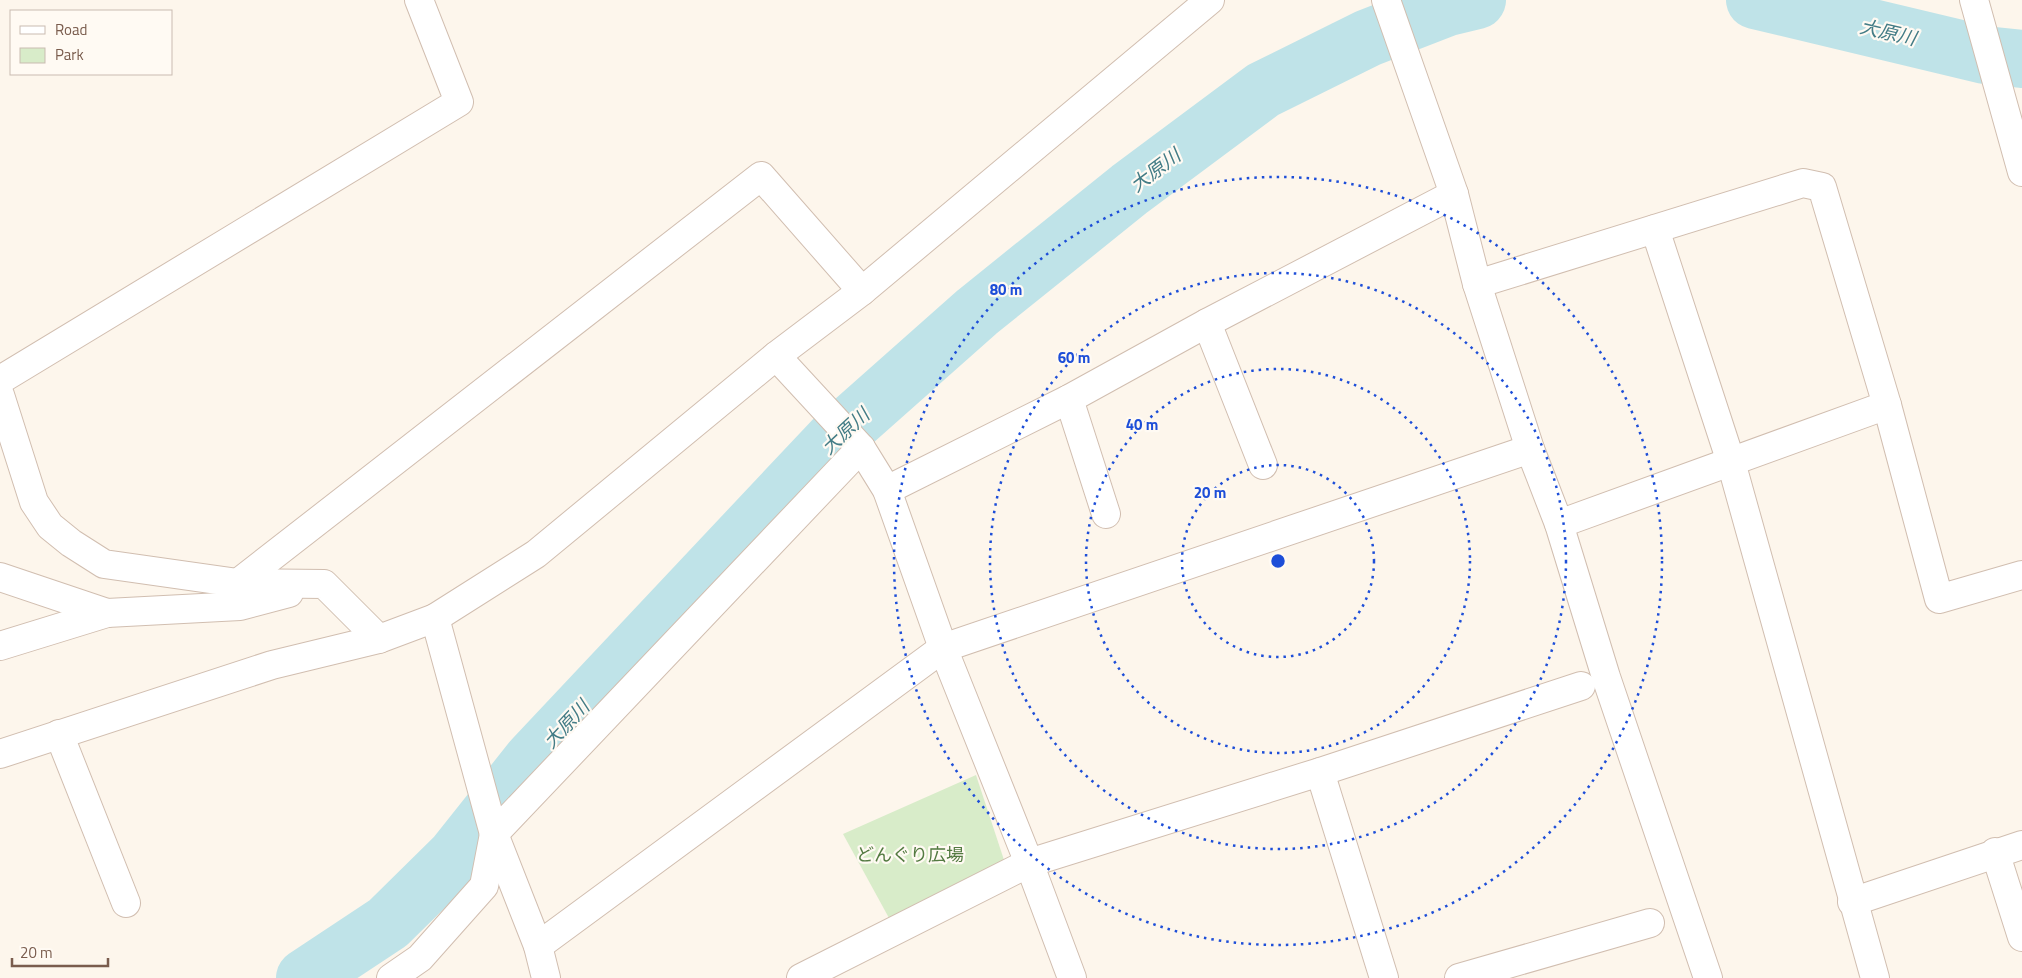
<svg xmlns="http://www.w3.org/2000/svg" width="2022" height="978" viewBox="0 0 2022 978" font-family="'Titillium Web','Noto Sans JP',sans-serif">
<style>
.green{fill:#d8ecc9}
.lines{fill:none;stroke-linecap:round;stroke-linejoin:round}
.river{stroke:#bfe3e8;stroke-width:58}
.minor-casing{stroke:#d1beb0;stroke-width:30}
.minor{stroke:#fff;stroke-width:28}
.ring{fill:none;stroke:#1d4ed8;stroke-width:2.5;stroke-dasharray:2.5 5}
.labels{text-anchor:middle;stroke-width:4.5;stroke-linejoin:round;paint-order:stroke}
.park-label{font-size:18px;fill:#537a41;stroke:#fffaf3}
.water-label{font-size:19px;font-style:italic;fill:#437c86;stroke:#fffaf3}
.centre{fill:#1d4ed8;stroke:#fffaf3;stroke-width:2.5}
.ring-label{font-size:15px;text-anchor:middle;font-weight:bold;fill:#1d4ed8;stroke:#fffaf3;stroke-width:4.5;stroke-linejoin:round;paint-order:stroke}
</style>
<rect width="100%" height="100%" fill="#fdf6ec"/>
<polygon class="green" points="976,775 1004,860 889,918 843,834"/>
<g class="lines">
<g class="river">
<polyline points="1755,0 1985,55 2022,59"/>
<polyline points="305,978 388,923 455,857 533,759 836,437 977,312 1130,189 1263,90 1368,38 1448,7 1477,0"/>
</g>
<g class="minor-casing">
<g id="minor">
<polyline points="1386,0 1454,194 1477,284 1530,449 1559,524 1606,677 1708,978"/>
<polyline points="1974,0 2022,172"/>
<polyline points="1655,229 1731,462 1875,978"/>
<polyline points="1477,284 1803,183 1822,187 1887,405 1939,599 2022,575"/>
<polyline points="1207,323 1263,465"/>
<polyline points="776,356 861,448 887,490 943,648 1029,863 1072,978"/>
<polyline points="0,380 459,102 419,0"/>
<polyline points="0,395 34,502 50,526 71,543 104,564 238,583 324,584 379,639"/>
<polyline points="1069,399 1106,514"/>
<polyline points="887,490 1069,399 1207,323 1454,194"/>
<polyline points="1559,524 1887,405"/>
<polyline points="0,577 107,613"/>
<polyline points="238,583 761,176 862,291"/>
<polyline points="435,618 494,834 538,946 546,978"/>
<polyline points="0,646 107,613 240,606 289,593"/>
<polyline points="59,734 126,903"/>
<polyline points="0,754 272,665 379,639 435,618 536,554 776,356 862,291 1210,0"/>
<polyline points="1320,772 1384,978"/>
<polyline points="1995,852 2022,937"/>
<polyline points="1852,902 2022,845"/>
<polyline points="538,946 943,648 1530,449"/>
<polyline points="391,978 420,958 484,886 494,834 861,448"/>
<polyline points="801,978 1029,863 1320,772 1581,686"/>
<polyline points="1459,978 1650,923"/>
</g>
</g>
<use href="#minor" class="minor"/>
</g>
<g class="ring">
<circle cx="1278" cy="561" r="96"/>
<circle cx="1278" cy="561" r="192"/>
<circle cx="1278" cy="561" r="288"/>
<circle cx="1278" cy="561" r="384"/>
</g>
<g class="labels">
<g class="park-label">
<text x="910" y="861">どんぐり広場</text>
</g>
<g class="water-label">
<text transform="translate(1888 32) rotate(13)" y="7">大原川</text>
<text transform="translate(1155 170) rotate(-37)" y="7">大原川</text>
<text transform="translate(845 431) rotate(-43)" y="7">大原川</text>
<text transform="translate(566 724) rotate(-47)" y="7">大原川</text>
</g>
</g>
<circle cx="1278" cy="561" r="8" class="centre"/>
<g class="ring-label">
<text x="1006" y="295">80 m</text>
<text x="1074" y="363">60 m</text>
<text x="1142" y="430">40 m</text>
<text x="1210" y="498">20 m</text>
</g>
<rect x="10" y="10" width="162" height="65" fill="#fffaf3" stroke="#cabbb1"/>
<rect x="20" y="26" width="25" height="8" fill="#ffffff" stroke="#cabbb1"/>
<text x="55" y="35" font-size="15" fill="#7a5c4d">Road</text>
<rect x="20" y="48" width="25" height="15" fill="#d8ecc9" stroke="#cabbb1"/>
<text x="55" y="60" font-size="15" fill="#7a5c4d">Park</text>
<path d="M12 958v8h96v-8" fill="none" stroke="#7a5c4d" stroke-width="2.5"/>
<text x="20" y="958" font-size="15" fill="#7a5c4d" stroke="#fffaf3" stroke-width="4" paint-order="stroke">20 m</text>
</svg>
